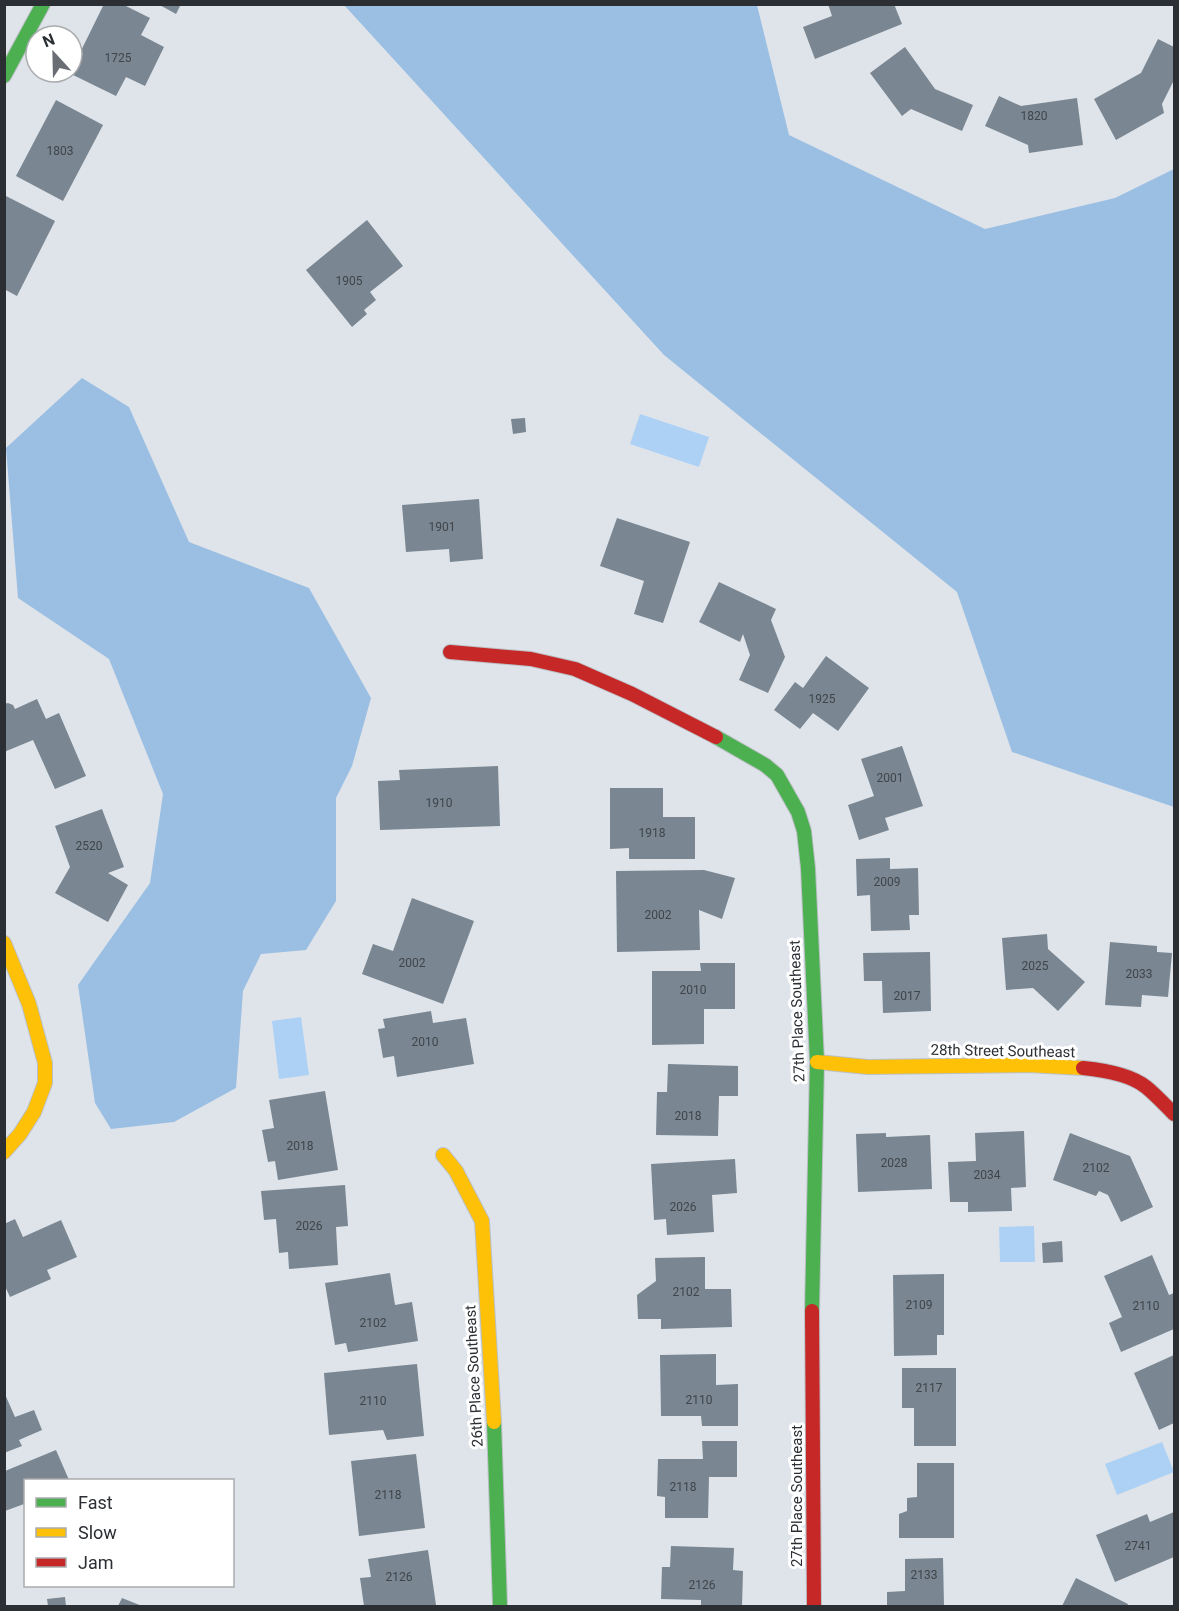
<svg xmlns="http://www.w3.org/2000/svg" width="1179" height="1611" viewBox="0 0 1179 1611" font-family="Roboto,sans-serif">
<style>
.green{fill:#add1f4}
.forest{fill:#9bbfe3}
.building{fill:#7a8691}
.lines{fill:none;stroke-linecap:round;stroke-linejoin:round}
.fast-casing{stroke:#bbc0c5;stroke-width:16}
.slow-casing{stroke:#bbc0c5;stroke-width:16}
.jam-casing{stroke:#bbc0c5;stroke-width:16}
.fast{stroke:#4caf50;stroke-width:14}
.slow{stroke:#ffc107;stroke-width:14}
.jam{stroke:#c62828;stroke-width:14}
.labels{text-anchor:middle;stroke-width:6;stroke-linejoin:round;paint-order:stroke}
.number-label{font-size:12px;fill:#3f454b}
.street-label{font-size:15px;fill:#2b2f34;stroke:#fff}
</style>
<rect width="100%" height="100%" fill="#dee4ea"/>
<g class="green">
<polygon points="640,414 709,437 699,467 630,444"/>
<polygon points="301,1017 309,1075 279,1079 272,1021"/>
<polygon points="1034,1226 1035,1262 1000,1262 999,1227"/>
<polygon points="1162,1442 1174,1472 1117,1495 1105,1464"/>
</g>
<g class="forest">
<polygon points="344,5 757,5 789,135 985,229 1115,198 1174,169 1174,807 1012,752 957,592 664,355"/>
<polygon points="82,378 129,407 189,542 309,588 371,698 352,766 336,798 336,901 306,950 261,954 243,991 236,1088 174,1122 111,1129 95,1103 78,985 150,883 163,794 109,659 18,598 6,448"/>
</g>
<g class="building">
<polygon points="104,4 122,4 150,18 141,35 164,47 145,86 126,77 116,96 67,72 72,72 72,69"/>
<polygon points="158,4 181,4 176,14"/>
<polygon points="828,4 894,4 902,24 815,59 803,27 832,16"/>
<polygon points="1158,39 1174,47 1174,80 1162,104 1164,113 1116,140 1094,99 1141,73"/>
<polygon points="905,47 935,89 973,105 962,131 911,109 902,116 870,73"/>
<polygon points="999,96 1021,106 1077,98 1083,145 1029,153 1028,145 985,126"/>
<polygon points="56,100 103,125 63,201 16,176"/>
<polygon points="4,195 55,221 17,296 4,289"/>
<polygon points="367,220 403,266 370,292 376,300 364,310 367,314 352,327 306,270"/>
<polygon points="525,418 526,432 513,434 511,419"/>
<polygon points="479,499 483,559 450,562 449,549 406,552 402,505"/>
<polygon points="617,518 690,542 663,623 634,614 644,581 600,566"/>
<polygon points="719,582 776,609 771,620 785,657 768,693 739,680 750,655 743,634 740,642 699,622"/>
<polygon points="826,656 869,688 838,731 813,713 800,729 774,710 795,682 803,688"/>
<polygon points="37,699 46,719 59,713 86,776 55,789 33,740 4,752 4,704 8,703 13,705 15,709"/>
<polygon points="902,746 923,806 885,818 889,830 859,840 848,805 874,796 861,759"/>
<polygon points="498,766 500,826 380,830 378,781 400,780 399,770"/>
<polygon points="610,788 663,788 663,817 695,817 695,859 629,859 629,848 610,849"/>
<polygon points="102,809 124,867 108,873 128,885 108,922 55,893 70,867 55,826"/>
<polygon points="890,858 890,869 918,868 919,915 909,915 910,930 871,931 870,895 857,896 856,859"/>
<polygon points="704,870 735,878 722,919 699,910 700,950 617,952 616,871"/>
<polygon points="412,898 474,921 443,1004 362,974 373,944 393,951"/>
<polygon points="1047,934 1048,949 1085,982 1058,1011 1033,988 1006,990 1002,938"/>
<polygon points="1110,942 1157,946 1157,952 1172,953 1168,997 1142,995 1141,1007 1105,1005"/>
<polygon points="930,952 931,1011 883,1013 882,981 864,981 863,953"/>
<polygon points="700,963 735,963 735,1009 704,1009 704,1044 652,1045 652,971 701,971"/>
<polygon points="431,1011 433,1023 466,1018 474,1064 397,1077 394,1056 383,1058 378,1029 385,1028 383,1019"/>
<polygon points="668,1064 738,1066 738,1096 719,1096 718,1136 656,1135 657,1092 667,1092"/>
<polygon points="325,1091 338,1170 278,1180 275,1161 268,1162 262,1130 274,1128 269,1100"/>
<polygon points="1024,1131 1026,1187 1011,1188 1012,1211 968,1212 968,1202 950,1202 948,1162 976,1161 975,1133"/>
<polygon points="886,1133 886,1137 930,1135 932,1189 858,1192 856,1134"/>
<polygon points="1070,1133 1130,1156 1153,1207 1121,1222 1108,1195 1099,1191 1096,1196 1053,1180"/>
<polygon points="735,1159 737,1193 712,1195 714,1232 667,1235 666,1219 654,1220 651,1164"/>
<polygon points="345,1185 348,1226 336,1227 338,1265 289,1269 288,1252 279,1253 276,1219 264,1220 261,1191"/>
<polygon points="15,1219 23,1237 61,1220 77,1257 47,1270 51,1279 10,1297 4,1284 4,1224"/>
<polygon points="1062,1241 1063,1262 1043,1263 1042,1243"/>
<polygon points="1152,1255 1169,1295 1174,1293 1174,1329 1121,1352 1109,1323 1122,1317 1104,1276"/>
<polygon points="705,1257 705,1289 731,1289 732,1327 661,1329 661,1319 638,1319 637,1295 656,1281 655,1258"/>
<polygon points="390,1273 395,1305 412,1302 418,1341 348,1352 346,1343 335,1345 325,1283"/>
<polygon points="944,1274 944,1335 937,1335 937,1355 894,1356 893,1275"/>
<polygon points="716,1354 716,1385 738,1384 738,1426 702,1426 701,1416 661,1416 660,1355"/>
<polygon points="1174,1355 1174,1423 1159,1430 1134,1373"/>
<polygon points="417,1364 424,1436 387,1440 383,1430 329,1435 324,1373"/>
<polygon points="902,1368 956,1368 956,1446 914,1446 914,1408 902,1408"/>
<polygon points="4,1392 15,1417 34,1410 42,1430 19,1440 22,1446 4,1453"/>
<polygon points="702,1441 737,1441 737,1477 709,1477 708,1518 665,1518 665,1497 657,1496 658,1459 703,1459"/>
<polygon points="56,1450 69,1480 26,1480 26,1508 24,1504 5,1511 5,1471"/>
<polygon points="416,1454 425,1528 359,1536 351,1461"/>
<polygon points="917,1463 954,1463 954,1538 899,1538 899,1514 907,1511 907,1498 917,1497"/>
<polygon points="1174,1512 1174,1557 1115,1582 1096,1535 1147,1514 1150,1522"/>
<polygon points="671,1546 734,1548 733,1570 743,1571 742,1606 701,1606 701,1600 661,1599 662,1567 670,1567"/>
<polygon points="428,1550 436,1605 364,1606 360,1578 371,1577 368,1559"/>
<polygon points="943,1558 944,1606 887,1606 887,1592 905,1591 905,1559"/>
<polygon points="1076,1578 1128,1604 1127,1606 1062,1606"/>
<polygon points="65,1597 66,1606 48,1606 47,1599"/>
<polygon points="122,1598 142,1606 118,1606"/>
</g>
<g class="lines">
<g class="fast-casing">
<g id="fast">
<polyline points="4,76 43,4"/>
<polyline points="716,737 765,765 777,775 798,812 804,831 808,868 817,1062 812,1311"/>
<polyline points="494,1422 500,1606"/>
</g>
</g>
<g class="slow-casing">
<g id="slow">
<polyline points="4,943 29,1004 45,1063 45,1083 34,1112 20,1134 4,1152"/>
<polyline points="817,1062 868,1067 1028,1065 1083,1068"/>
<polyline points="443,1155 456,1171 482,1221 494,1422"/>
</g>
</g>
<g class="jam-casing">
<g id="jam">
<polyline points="450,652 531,659 575,669 632,694 716,737"/>
<path d="M1083 1068C1103 1070 1130 1074 1146 1087 1156 1095 1165 1105 1174 1114"/>
<polyline points="812,1311 814,1606"/>
</g>
</g>
<use href="#fast" class="fast"/>
<use href="#slow" class="slow"/>
<use href="#jam" class="jam"/>
</g>
<g class="labels">
<g class="number-label">
<text x="118" y="62">1725</text>
<text x="1034" y="120">1820</text>
<text x="60" y="155">1803</text>
<text x="349" y="285">1905</text>
<text x="442" y="531">1901</text>
<text x="822" y="703">1925</text>
<text x="890" y="782">2001</text>
<text x="439" y="807">1910</text>
<text x="652" y="837">1918</text>
<text x="89" y="850">2520</text>
<text x="887" y="886">2009</text>
<text x="658" y="919">2002</text>
<text x="412" y="967">2002</text>
<text x="1035" y="970">2025</text>
<text x="1139" y="978">2033</text>
<text x="693" y="994">2010</text>
<text x="907" y="1000">2017</text>
<text x="425" y="1046">2010</text>
<text x="688" y="1120">2018</text>
<text x="300" y="1150">2018</text>
<text x="894" y="1167">2028</text>
<text x="1096" y="1172">2102</text>
<text x="987" y="1179">2034</text>
<text x="683" y="1211">2026</text>
<text x="309" y="1230">2026</text>
<text x="686" y="1296">2102</text>
<text x="919" y="1309">2109</text>
<text x="1146" y="1310">2110</text>
<text x="373" y="1327">2102</text>
<text x="929" y="1392">2117</text>
<text x="699" y="1404">2110</text>
<text x="373" y="1405">2110</text>
<text x="683" y="1491">2118</text>
<text x="388" y="1499">2118</text>
<text x="1138" y="1550">2741</text>
<text x="924" y="1579">2133</text>
<text x="399" y="1581">2126</text>
<text x="702" y="1589">2126</text>
</g>
<g class="street-label">
<text transform="translate(797 1011) rotate(-92)" y="5">27th Place Southeast</text>
<text transform="translate(1003 1051) rotate(1)" y="5">28th Street Southeast</text>
<text transform="translate(474 1376) rotate(-93)" y="5">26th Place Southeast</text>
<text transform="translate(797 1496) rotate(-90)" y="5">27th Place Southeast</text>
</g>
</g>
<rect width="1179" height="1611" fill="none" stroke="#2b2f34" stroke-width="12"/>
<rect x="24" y="1479" width="210" height="108" fill="#ffffff" stroke="#aaacae" stroke-width="1.5"/>
<rect x="36" y="1498" width="30" height="9" fill="#4caf50" stroke="#aaacae" stroke-width="1.5"/>
<text x="78" y="1509" font-size="18" fill="#2b2f34">Fast</text>
<rect x="36" y="1528" width="30" height="9" fill="#ffc107" stroke="#aaacae" stroke-width="1.5"/>
<text x="78" y="1539" font-size="18" fill="#2b2f34">Slow</text>
<rect x="36" y="1558" width="30" height="9" fill="#c62828" stroke="#aaacae" stroke-width="1.5"/>
<text x="78" y="1569" font-size="18" fill="#2b2f34">Jam</text>
<g transform="translate(54 54) rotate(338)"><circle r="28" fill="#ffffff" stroke="#aaacae" stroke-width="1.5"/>
<path d="M0-4.5L10 22L0 15L-10 22Z" fill="#6a6e74"/>
<text y="-9" font-size="16" font-weight="bold" text-anchor="middle" fill="#2b2f34">N</text>
</g>
</svg>
